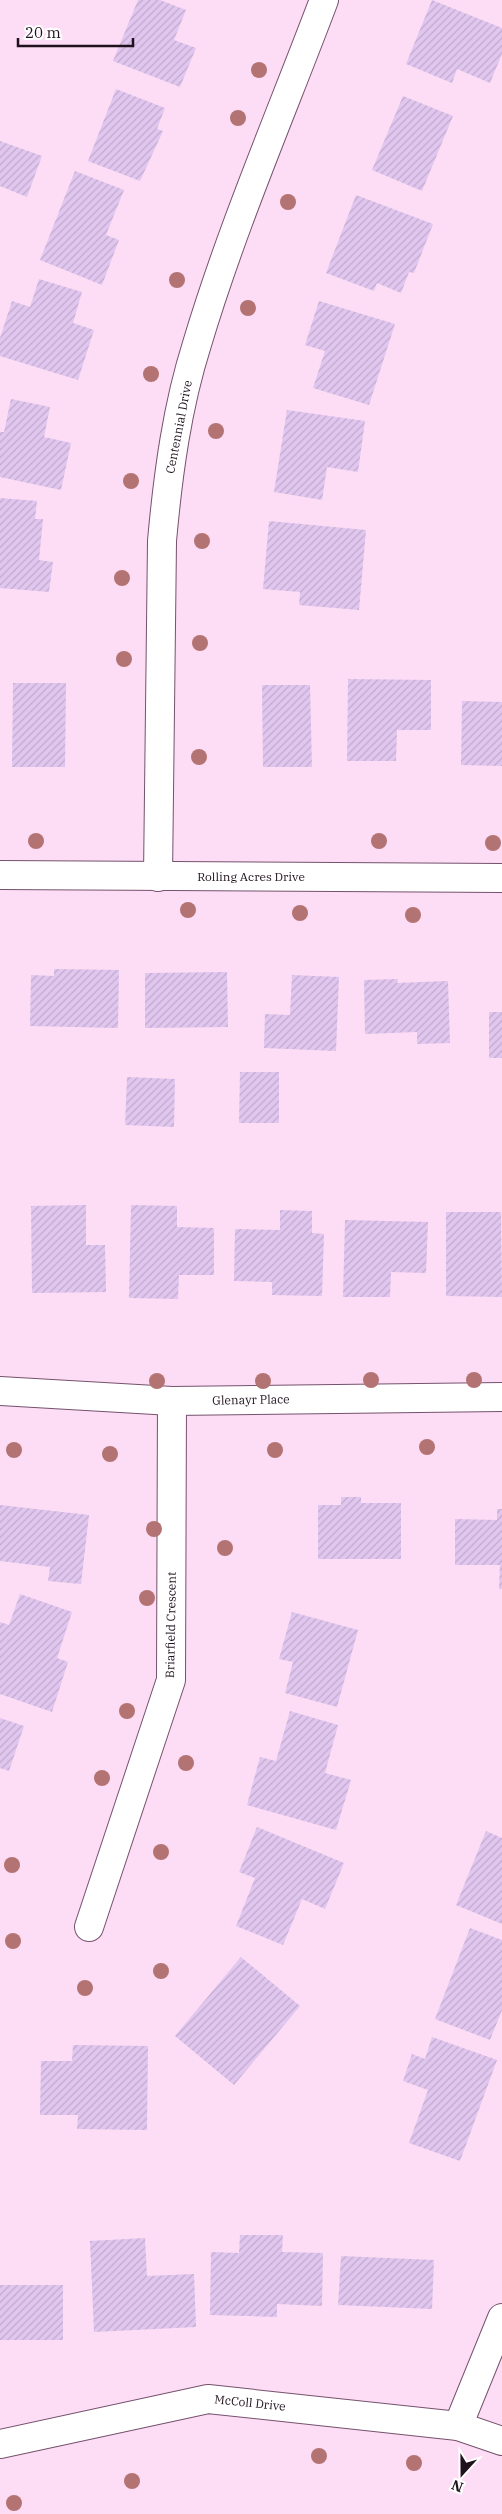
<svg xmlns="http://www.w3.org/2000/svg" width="502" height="2514" viewBox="0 0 502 2514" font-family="'IBM Plex Serif',serif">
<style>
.building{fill:url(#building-hatch)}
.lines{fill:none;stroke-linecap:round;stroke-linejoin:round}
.minor-casing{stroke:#75526d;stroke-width:30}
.minor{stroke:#fff;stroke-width:28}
.tree{fill:#b37372}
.labels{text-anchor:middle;stroke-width:4;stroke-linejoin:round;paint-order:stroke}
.street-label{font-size:12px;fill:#20121d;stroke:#fff}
</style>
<defs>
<pattern id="building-hatch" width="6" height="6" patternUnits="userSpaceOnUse" patternTransform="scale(1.25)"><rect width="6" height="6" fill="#e1c7ef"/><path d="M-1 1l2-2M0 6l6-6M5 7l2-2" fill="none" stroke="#c1aacc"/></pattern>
</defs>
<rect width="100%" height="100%" fill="#fddcf5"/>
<g class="building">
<polygon points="138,0 160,0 186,10 174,40 196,48 180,87 113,61"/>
<polygon points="432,0 502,28 502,54 490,83 457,69 452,83 406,64"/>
<polygon points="116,89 165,108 157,129 163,131 140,181 88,161"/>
<polygon points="403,96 453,116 422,191 372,170"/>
<polygon points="0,141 42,156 27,197 0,186"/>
<polygon points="75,171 124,190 106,235 119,240 102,285 40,260"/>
<polygon points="356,195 433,224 414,273 409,272 401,293 377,283 374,291 326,273"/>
<polygon points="39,279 82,292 73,323 94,330 78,380 0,356 0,338 12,301 30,307"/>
<polygon points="319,301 395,324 369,405 313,388 325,351 305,345"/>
<polygon points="11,399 50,407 44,437 71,443 61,490 0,477 0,432 4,432"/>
<polygon points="287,410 365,421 358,472 327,467 322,500 274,492"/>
<polygon points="0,498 37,501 35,519 43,519 39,560 53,562 49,592 0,588"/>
<polygon points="269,521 366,530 359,610 299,605 300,592 263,589"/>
<polygon points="348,679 431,680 431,730 397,730 396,761 347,761"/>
<polygon points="13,683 66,683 65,767 12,767"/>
<polygon points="262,685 310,685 312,767 263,767"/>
<polygon points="462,701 502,702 502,766 461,765"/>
<polygon points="54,969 119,970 118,1028 30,1026 31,975 54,976"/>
<polygon points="227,972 228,1027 145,1028 145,973"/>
<polygon points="292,975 339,977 336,1051 264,1048 265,1014 290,1015"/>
<polygon points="398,979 397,983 448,981 450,1043 417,1044 417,1032 365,1034 364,980"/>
<rect x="489" y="1012" width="13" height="46"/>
<polygon points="240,1072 279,1072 279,1123 239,1123"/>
<polygon points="127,1077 175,1079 174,1127 125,1125"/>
<polygon points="86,1205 86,1245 105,1245 106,1292 32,1293 31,1206"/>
<polygon points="131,1205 177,1206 177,1227 214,1228 214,1275 179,1275 178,1299 129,1298"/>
<polygon points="280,1210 312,1211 312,1233 324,1234 322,1296 272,1295 272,1282 234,1281 235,1229 280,1230"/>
<polygon points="446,1212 501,1212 502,1297 446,1296"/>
<polygon points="345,1220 428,1222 426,1273 391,1272 390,1297 343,1297"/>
<polygon points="341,1497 361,1497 361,1503 401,1503 401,1559 318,1559 318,1505 341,1505"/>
<polygon points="0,1505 89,1515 81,1584 48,1581 50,1567 0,1561"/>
<polygon points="497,1509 502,1509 502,1589 499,1589 500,1565 455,1565 455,1519 497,1520"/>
<polygon points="20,1594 72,1612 57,1658 68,1662 52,1712 0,1694 0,1622 9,1625"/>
<polygon points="292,1612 358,1630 337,1707 285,1693 293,1662 279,1659"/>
<polygon points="290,1711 338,1725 325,1773 351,1780 336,1830 247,1805 260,1757 276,1761"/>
<polygon points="0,1718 24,1726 9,1771 0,1768"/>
<polygon points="257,1827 344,1863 325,1909 302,1899 283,1945 236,1926 255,1878 239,1872"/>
<polygon points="486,1831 502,1838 502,1924 456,1905"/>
<polygon points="470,1928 502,1940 502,2010 490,2040 435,2019"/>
<polygon points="241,1957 300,2006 234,2085 175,2036"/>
<polygon points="432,2037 497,2060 460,2161 409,2143 428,2090 403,2081 412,2054 425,2059"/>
<polygon points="73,2045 148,2046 147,2130 77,2129 78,2115 40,2115 41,2061 72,2061"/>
<polygon points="240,2235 283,2235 282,2252 323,2253 322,2306 277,2304 277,2317 210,2315 211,2252 239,2253"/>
<polygon points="145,2238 147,2276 194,2274 196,2327 94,2332 90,2241"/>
<polygon points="341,2256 434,2260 432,2309 338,2305"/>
<rect x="0" y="2285" width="63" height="55"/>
</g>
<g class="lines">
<g class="minor-casing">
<g id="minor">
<polyline points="0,875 502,878"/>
<path d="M158 877 162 541C168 474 177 407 197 344 232 227 281 114 324 0"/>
<polyline points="0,1391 172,1401 502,1397"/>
<polyline points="89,1927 171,1680 172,1401"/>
<polyline points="458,2426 502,2318"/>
<polyline points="0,2444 208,2399 458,2426 502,2441"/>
</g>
</g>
<use href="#minor" class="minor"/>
</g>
<g class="tree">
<circle cx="259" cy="70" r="8"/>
<circle cx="238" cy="118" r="8"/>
<circle cx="288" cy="202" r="8"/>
<circle cx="177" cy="280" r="8"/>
<circle cx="248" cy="308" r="8"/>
<circle cx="151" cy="374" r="8"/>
<circle cx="216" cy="431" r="8"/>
<circle cx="131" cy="481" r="8"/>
<circle cx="202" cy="541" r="8"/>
<circle cx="122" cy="578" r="8"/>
<circle cx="200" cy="643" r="8"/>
<circle cx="124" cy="659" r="8"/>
<circle cx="199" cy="757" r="8"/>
<circle cx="36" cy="841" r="8"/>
<circle cx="379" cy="841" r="8"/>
<circle cx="493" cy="843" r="8"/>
<circle cx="188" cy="910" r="8"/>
<circle cx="300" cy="913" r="8"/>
<circle cx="413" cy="915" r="8"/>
<circle cx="371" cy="1380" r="8"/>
<circle cx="474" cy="1380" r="8"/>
<circle cx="157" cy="1381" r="8"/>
<circle cx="263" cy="1381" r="8"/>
<circle cx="427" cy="1447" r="8"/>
<circle cx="14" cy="1450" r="8"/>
<circle cx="275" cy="1450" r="8"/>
<circle cx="110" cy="1454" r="8"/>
<circle cx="154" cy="1529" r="8"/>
<circle cx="225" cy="1548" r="8"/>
<circle cx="147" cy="1598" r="8"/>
<circle cx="127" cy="1711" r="8"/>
<circle cx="186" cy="1763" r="8"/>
<circle cx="102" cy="1778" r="8"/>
<circle cx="161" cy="1852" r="8"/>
<circle cx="12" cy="1865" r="8"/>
<circle cx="13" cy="1941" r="8"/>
<circle cx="161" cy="1971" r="8"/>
<circle cx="85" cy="1988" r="8"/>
<circle cx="319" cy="2456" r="8"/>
<circle cx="414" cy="2463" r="8"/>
<circle cx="132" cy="2481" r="8"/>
<circle cx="14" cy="2503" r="8"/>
</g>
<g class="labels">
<g class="street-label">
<text transform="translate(179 427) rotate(-79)" y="4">Centennial Drive</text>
<text x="251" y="881">Rolling Acres Drive</text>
<text transform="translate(251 1400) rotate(-1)" y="4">Glenayr Place</text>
<text transform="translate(171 1625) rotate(-89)" y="4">Briarfield Crescent</text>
<text transform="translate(250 2403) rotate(6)" y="4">McColl Drive</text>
</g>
</g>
<g transform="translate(462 2474) rotate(201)" stroke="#ffffff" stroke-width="4" paint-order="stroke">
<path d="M0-4L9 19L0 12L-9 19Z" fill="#20121d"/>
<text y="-8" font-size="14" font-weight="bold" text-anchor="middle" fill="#20121d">N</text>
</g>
<path d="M18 38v8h115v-8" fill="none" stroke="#20121d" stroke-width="2.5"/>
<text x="25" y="38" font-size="15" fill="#20121d" stroke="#ffffff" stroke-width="4" paint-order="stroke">20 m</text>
</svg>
